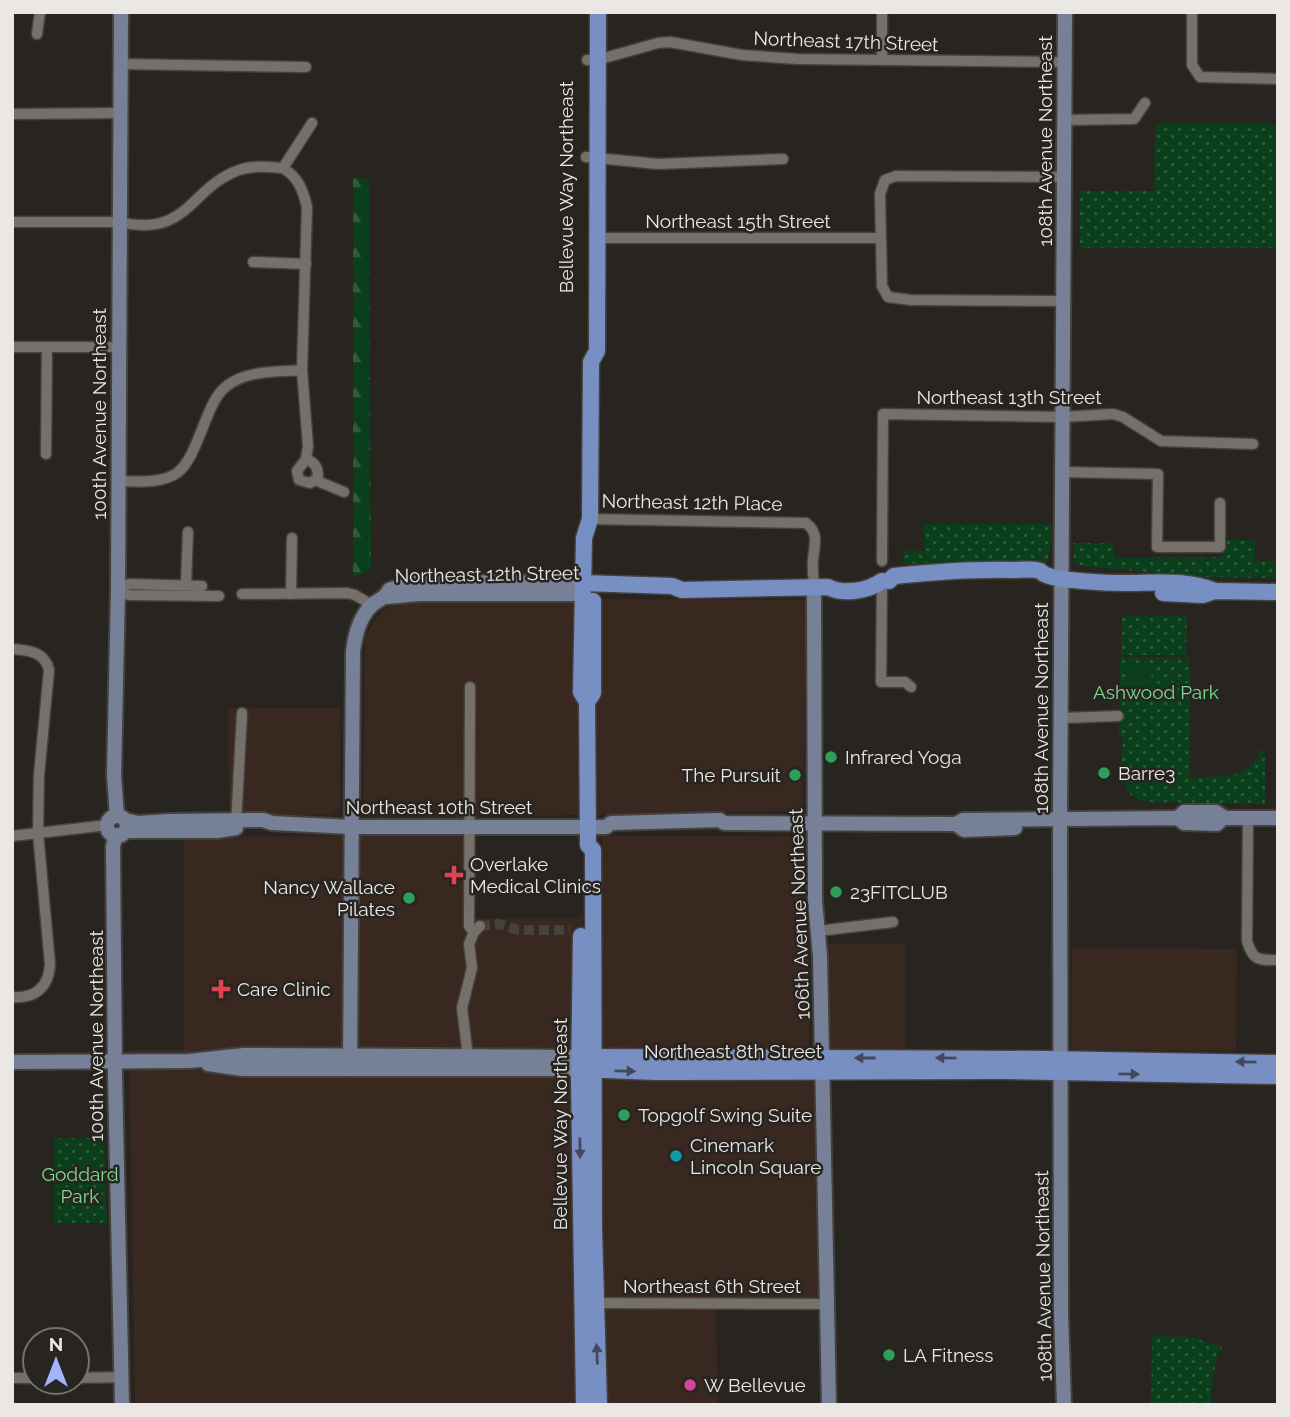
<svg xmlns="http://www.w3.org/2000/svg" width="1290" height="1417" viewBox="0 0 1290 1417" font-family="Raleway,sans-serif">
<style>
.commercial{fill:#39281f}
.forest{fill:url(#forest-firs)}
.park{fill:url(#park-dots)}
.garden{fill:#0b3f1c}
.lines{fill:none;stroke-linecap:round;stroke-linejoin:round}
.street-tunnel{stroke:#45413d;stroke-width:10;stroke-dasharray:10 5;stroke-linecap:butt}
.street-casing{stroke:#45413e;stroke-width:13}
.secondary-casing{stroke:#45413e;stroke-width:18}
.primary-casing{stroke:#45413e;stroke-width:19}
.street{stroke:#75706a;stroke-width:10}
.secondary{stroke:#768097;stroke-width:14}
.primary{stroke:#788fc3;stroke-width:16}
.oneway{fill:#444959}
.leisure-dot{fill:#2e9e5b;stroke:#282420;stroke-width:2.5}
.health-dot{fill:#e0444e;stroke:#282420;stroke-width:2.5}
.culture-dot{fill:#0f9aa8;stroke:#282420;stroke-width:2.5}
.hotel-dot{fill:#d1479c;stroke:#282420;stroke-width:2.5}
.labels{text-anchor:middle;stroke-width:5;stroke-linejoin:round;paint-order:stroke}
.street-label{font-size:19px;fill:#eae7e4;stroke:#282420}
.park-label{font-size:19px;fill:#79de90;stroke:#282420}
.poi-label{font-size:19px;fill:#eae7e4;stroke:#282420;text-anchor:start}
</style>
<defs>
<pattern id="forest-firs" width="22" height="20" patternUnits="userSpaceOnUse" patternTransform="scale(1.75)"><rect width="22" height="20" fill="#0b3f1c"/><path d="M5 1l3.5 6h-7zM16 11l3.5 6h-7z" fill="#2f5b3d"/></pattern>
<pattern id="park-dots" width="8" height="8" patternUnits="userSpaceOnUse" patternTransform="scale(1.75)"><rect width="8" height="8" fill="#0b3f1c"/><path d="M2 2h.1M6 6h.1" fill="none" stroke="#2f5b3d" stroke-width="1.8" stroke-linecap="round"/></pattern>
</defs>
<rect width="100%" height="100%" fill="#282420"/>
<g class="commercial">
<polygon points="412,598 806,600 803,811 471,817 469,918 571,919 582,916 588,1301 716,1306 718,1405 135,1405 129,1050 184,1050 184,837 363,836 365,637 372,624 385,609 402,601"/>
<polygon points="228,708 340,708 340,807 333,815 229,815"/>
<polygon points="602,836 801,836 803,906 810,968 809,1053 813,1083 818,1301 604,1296"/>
<polygon points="828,944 906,944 906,1050 828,1049"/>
<polygon points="1072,948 1237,949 1236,1051 1071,1050"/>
</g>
<polygon class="forest" points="353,178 369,179 371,569 353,578"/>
<g class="park">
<polygon points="1155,124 1278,124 1278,248 1080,248 1080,191 1154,191"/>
<polygon points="924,524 1052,524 1052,541 1047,562 1044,563 958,561 904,564 904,551 924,551"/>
<polygon points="1223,540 1255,540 1255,561 1278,561 1278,578 1204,577 1080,566 1074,563 1073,543 1113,543 1114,558 1223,557"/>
<polygon points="1122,616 1187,616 1186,655 1121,655"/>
<path d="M1120 657H1190V777L1232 776V772L1234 775 1250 767 1249 761 1252 764 1260 756 1257 751 1260 752 1265 749V804L1145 802C1115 794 1122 762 1123 737H1119Z"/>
<polygon points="54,1138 104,1138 107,1223 54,1223"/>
<path d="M1152 1336 1191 1337 1222 1347C1214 1366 1211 1383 1211 1403L1213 1405H1151Z"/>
</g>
<path class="garden" d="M1128 663 1146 664 1151 669 1152 683C1146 691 1139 693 1129 688L1126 682V666Z"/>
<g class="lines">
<polyline class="street-tunnel" points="480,926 499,924 518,930 570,930"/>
<g class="street-casing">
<g id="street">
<polyline points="882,12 882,60"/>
<polyline points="1192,12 1192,65 1200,77 1278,79"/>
<polyline points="37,34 40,12"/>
<polyline points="587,60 597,60 658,43 670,42 742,55 798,59 1065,62"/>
<polyline points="121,64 306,67"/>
<polyline points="12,114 121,113"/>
<polyline points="1064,120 1134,119 1145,103"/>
<polyline points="586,157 658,164 783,159"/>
<path d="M12 222H119C189 238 189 188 239 170 253 165 269 167 283 168"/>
<polyline points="596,238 880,238"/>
<polyline points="253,262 306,264"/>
<polyline points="1063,301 911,300 888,297 882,286 880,194 885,180 896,176 1063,177"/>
<polyline points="12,347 118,347"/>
<polyline points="46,454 47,347"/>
<path d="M306 459C316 463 318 468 318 478L310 483 299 480 297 471 306 459 308 446 302 370 307 207C303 190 298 177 283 168L312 123"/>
<polyline points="1062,472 1158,474 1157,547 1220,547 1220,503"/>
<polyline points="315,480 344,492"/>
<path d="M119 481C184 484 184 474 207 417 212 405 217 393 228 385 248 370 278 372 302 370"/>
<path d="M590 519 806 523C820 534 814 545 813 560 812 570 814 580 814 589"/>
<polyline points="882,561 883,414 1062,417 1113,414 1123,417 1161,441 1253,444"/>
<polyline points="882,581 881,682 905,682 911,687"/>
<polyline points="186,584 188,532"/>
<polyline points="118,589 128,595 219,596"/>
<polyline points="118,589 129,584 202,586"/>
<polyline points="242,594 347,593 355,595 372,605"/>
<polyline points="291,594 292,538"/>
<path d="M12 649C29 650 45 652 49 670L39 775 38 833 50 964C49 987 35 999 12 997"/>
<polyline points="470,687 469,926 474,932"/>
<polyline points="1062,718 1118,716"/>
<path d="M1248 818 1247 941C1253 961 1258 960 1278 960"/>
<polyline points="236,824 242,713"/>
<polyline points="12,836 108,825"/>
<polyline points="818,931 893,922"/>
<polyline points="468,1057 462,1008 472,968 469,944 474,932 480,926"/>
<polyline points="595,1303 828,1304"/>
<polyline points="12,1378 35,1378"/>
<polyline points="77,1378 122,1377"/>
</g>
</g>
<g class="secondary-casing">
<g id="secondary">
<polyline points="814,589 815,901 820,956 829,1405"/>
<polyline points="386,597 419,594 582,594"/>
<polyline points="117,816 114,776 118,589 121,12"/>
<circle cx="117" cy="826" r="10"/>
<polyline points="1178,818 1184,812 1216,812 1225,818 1278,818"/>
<polyline points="125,820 139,823 168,821 263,820 272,823 352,827 606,827 611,823 720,820 724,823 956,824 963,820 1178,818 1184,823 1217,824 1223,818"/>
<polyline points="956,824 964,830 1015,828"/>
<polyline points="125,831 217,831 236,828"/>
<polyline points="116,835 113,846 115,1074 122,1405"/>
<polyline points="12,1062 189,1061 244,1055 580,1057"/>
<polyline points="208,1064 243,1069 580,1069"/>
<path d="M350 1069 353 652C355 635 359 617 372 605 379 599 385 599 389 590L414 582 583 583"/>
<polyline points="1064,1405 1061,1313 1060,819 1065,12"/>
</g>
</g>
<g class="primary-casing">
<g id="primary">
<polyline points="598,12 597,351 591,362 590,519 584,538 581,692 587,702 588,845 593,850 594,1229 599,1405"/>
<path d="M889 581 894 576C934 572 973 569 1013 570 1020 570 1033 568 1040 571 1041 571 1042 573 1044 574 1057 581 1108 583 1124 583 1154 583 1186 579 1215 591"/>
<path d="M583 583 672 586 682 590 828 587C843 595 868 591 882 581"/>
<polyline points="1163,593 1203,595 1215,591 1278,592"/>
<polyline points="587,702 593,693 593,601"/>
<polyline points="581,936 579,1080 584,1405"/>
<polyline points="580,1057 1046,1059 1278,1063"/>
<polyline points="580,1069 656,1072 1005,1071 1278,1076"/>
</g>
</g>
<use href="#street" class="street"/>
<use href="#secondary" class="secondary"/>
<use href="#primary" class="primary"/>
</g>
<defs><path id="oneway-solid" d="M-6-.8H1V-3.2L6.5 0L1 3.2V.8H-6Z" transform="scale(1.75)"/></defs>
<g class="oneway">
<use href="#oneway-solid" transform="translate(865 1058) rotate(-180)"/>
<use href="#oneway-solid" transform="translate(946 1058) rotate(-179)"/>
<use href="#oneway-solid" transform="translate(1246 1062) rotate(-179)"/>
<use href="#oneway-solid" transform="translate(625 1071) rotate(1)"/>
<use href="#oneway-solid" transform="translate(1129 1074) rotate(1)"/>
<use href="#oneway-solid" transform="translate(580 1148) rotate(89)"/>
<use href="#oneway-solid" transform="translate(597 1354) rotate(-92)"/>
</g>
<g class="leisure-dot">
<circle cx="831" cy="757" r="7"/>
<circle cx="1104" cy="773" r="7"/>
<circle cx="795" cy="775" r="7"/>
<circle cx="836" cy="892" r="7"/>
<circle cx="409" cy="898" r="7"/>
<circle cx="624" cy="1115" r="7"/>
<circle cx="889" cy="1355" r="7"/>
</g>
<g class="health-dot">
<path d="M450.5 864.5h7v7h7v7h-7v7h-7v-7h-7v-7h7z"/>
<path d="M217.5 978.5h7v7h7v7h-7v7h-7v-7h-7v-7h7z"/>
</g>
<circle class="culture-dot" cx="676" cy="1156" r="7"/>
<circle class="hotel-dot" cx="690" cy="1385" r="7"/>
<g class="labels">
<g class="street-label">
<text transform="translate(846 41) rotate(2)" y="7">Northeast 17th Street</text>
<text transform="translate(1045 141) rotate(-90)" y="7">108th Avenue Northeast</text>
<text transform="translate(566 187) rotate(-90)" y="7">Bellevue Way Northeast</text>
<text x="738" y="228">Northeast 15th Street</text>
<text x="1009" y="404">Northeast 13th Street</text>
<text transform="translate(99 414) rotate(-90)" y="7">100th Avenue Northeast</text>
<text transform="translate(692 502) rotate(1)" y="7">Northeast 12th Place</text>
<text transform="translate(487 574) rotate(-1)" y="7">Northeast 12th Street</text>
<text transform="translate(1041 708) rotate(-90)" y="7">108th Avenue Northeast</text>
<text x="439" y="814">Northeast 10th Street</text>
<text transform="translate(799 914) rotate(-92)" y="7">106th Avenue Northeast</text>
<text transform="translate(96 1036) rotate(-90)" y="7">100th Avenue Northeast</text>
<text x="733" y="1058">Northeast 8th Street</text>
<text transform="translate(560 1124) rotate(-90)" y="7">Bellevue Way Northeast</text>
<text transform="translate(1043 1276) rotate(-91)" y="7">108th Avenue Northeast</text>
<text x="712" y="1293">Northeast 6th Street</text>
</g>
<g class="park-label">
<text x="1156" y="699">Ashwood Park</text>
<text x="80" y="1181">Goddard<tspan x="80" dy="22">Park</tspan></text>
</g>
<g class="poi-label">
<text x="845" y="764">Infrared Yoga</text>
<text x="1118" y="780">Barre3</text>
<text x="781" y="782" text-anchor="end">The Pursuit</text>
<text x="470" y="871">Overlake<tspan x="470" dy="22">Medical Clinics</tspan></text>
<text x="395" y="894" text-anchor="end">Nancy Wallace<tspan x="395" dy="22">Pilates</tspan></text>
<text x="850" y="899">23FITCLUB</text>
<text x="237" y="996">Care Clinic</text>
<text x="638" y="1122">Topgolf Swing Suite</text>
<text x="690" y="1152">Cinemark<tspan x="690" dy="22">Lincoln Square</tspan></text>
<text x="903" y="1362">LA Fitness</text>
<text x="704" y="1392">W Bellevue</text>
</g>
</g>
<rect width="1290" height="1417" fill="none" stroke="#eae7e4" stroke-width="28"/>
<g transform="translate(56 1361)"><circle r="33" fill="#282420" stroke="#76726e" stroke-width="2"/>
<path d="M0-5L12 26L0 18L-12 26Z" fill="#a2b2fd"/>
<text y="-10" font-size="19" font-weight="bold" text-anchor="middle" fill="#eae7e4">N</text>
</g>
</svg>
